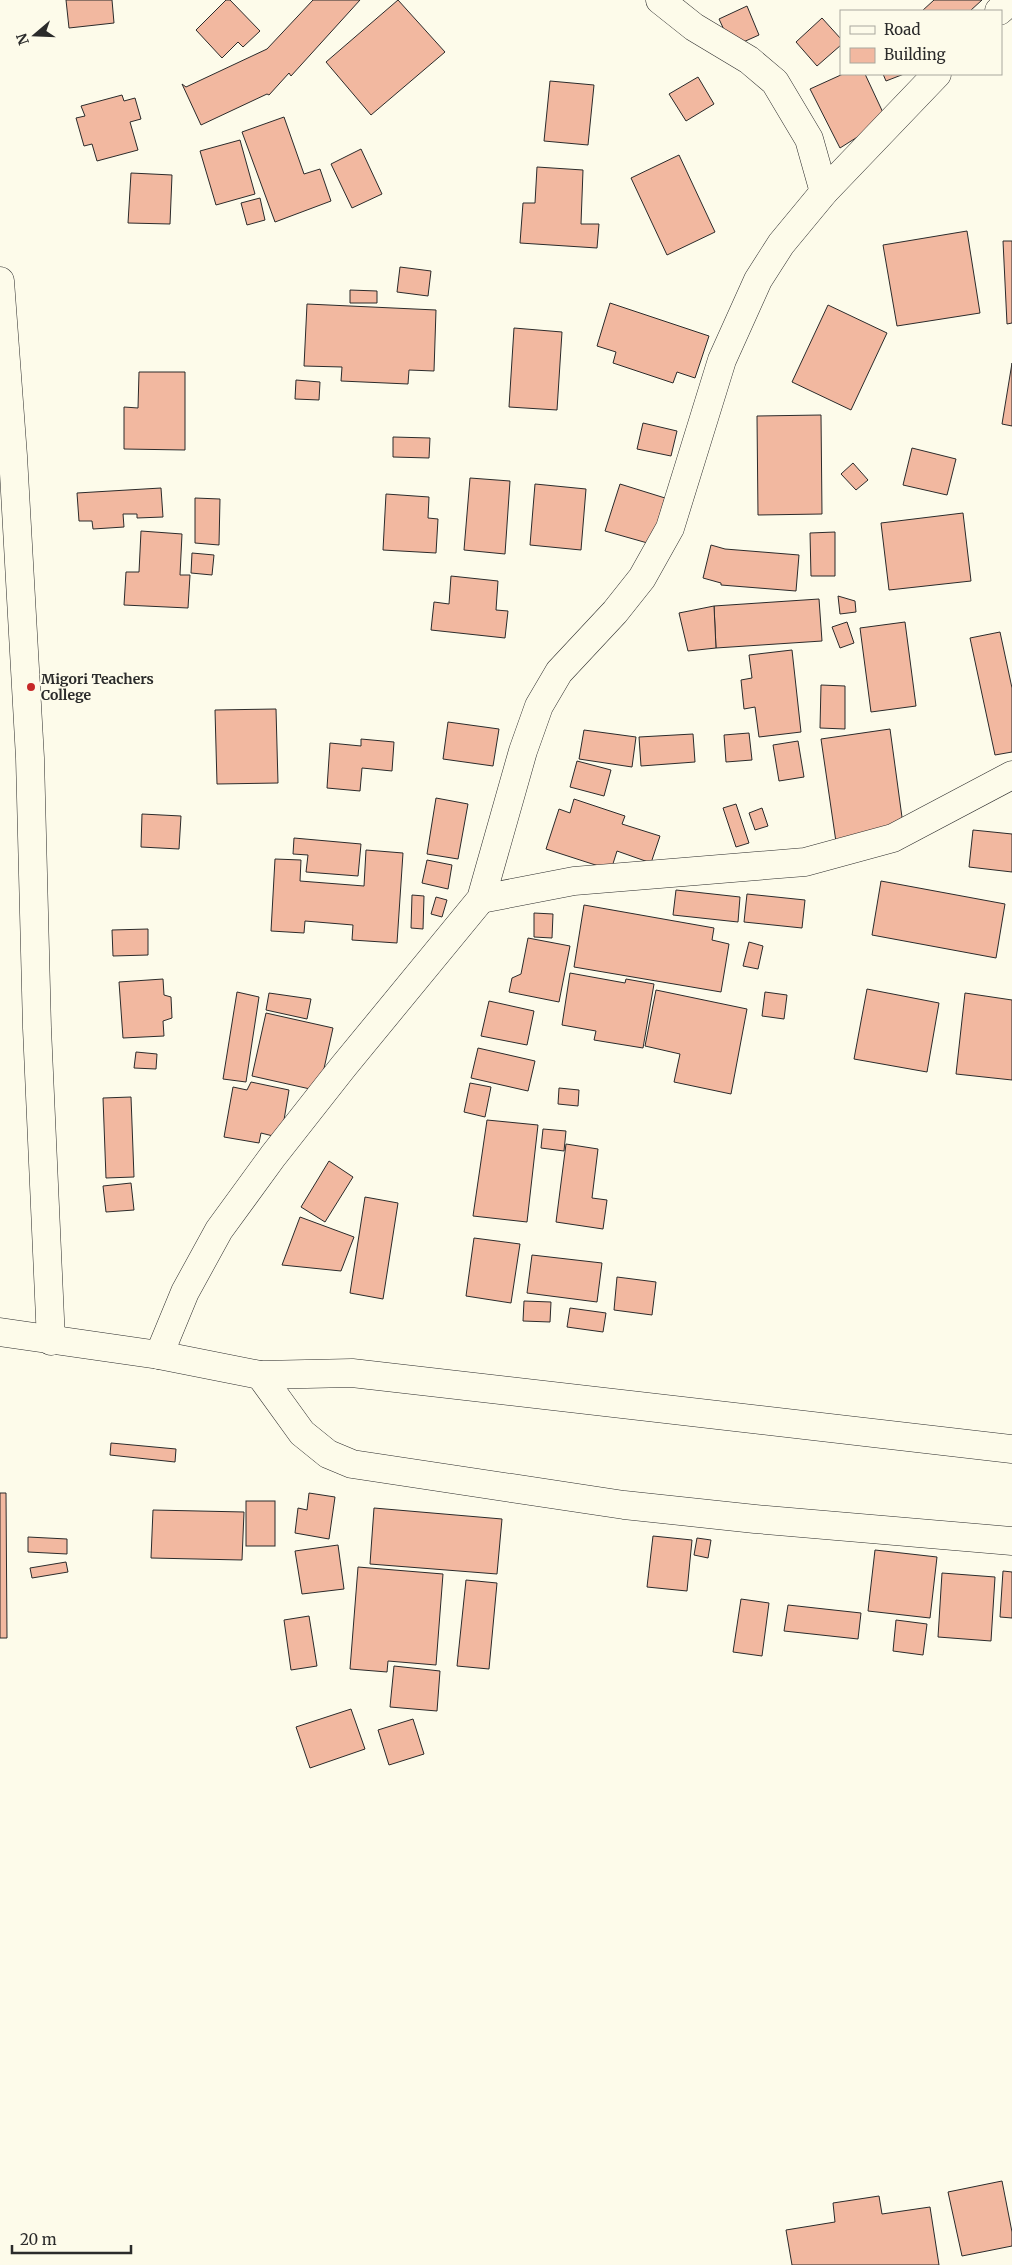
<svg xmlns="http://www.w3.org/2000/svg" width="1012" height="2265" viewBox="0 0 1012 2265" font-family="Merriweather,serif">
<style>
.building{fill:#f2b8a0;stroke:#2b2b2b}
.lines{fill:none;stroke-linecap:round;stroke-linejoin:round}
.street-casing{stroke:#2b2b2b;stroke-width:29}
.highway-casing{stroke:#2b2b2b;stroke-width:29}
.street{stroke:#fdfbea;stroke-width:28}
.highway{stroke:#fdfbea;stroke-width:28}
.poi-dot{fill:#c62828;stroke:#fdfbea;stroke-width:2}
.labels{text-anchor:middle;stroke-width:4;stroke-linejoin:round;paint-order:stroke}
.poi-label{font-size:14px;font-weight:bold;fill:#2b2b2b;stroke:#fdfbea;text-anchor:start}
</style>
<rect width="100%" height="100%" fill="#fdfbea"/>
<g class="building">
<polygon points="66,0 112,0 114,23 69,28"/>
<polygon points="226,0 230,0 260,31 243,47 238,42 222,58 196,30"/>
<polygon points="313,0 360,0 291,76 289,73 269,95 267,94 201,125 182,84 186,87 267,49"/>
<polygon points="398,0 445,52 371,115 326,62"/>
<polygon points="934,0 982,0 970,11 922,11"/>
<polygon points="747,6 759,35 732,47 719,19"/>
<polygon points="822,18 841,39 841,45 817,66 796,42"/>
<polygon points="843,74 865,74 886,119 840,148 810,89"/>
<polygon points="883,74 904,74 886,81"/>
<polygon points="698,77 714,104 686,121 669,94"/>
<polygon points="550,81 594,85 588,145 544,141"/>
<polygon points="122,95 124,101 135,98 141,119 130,122 138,150 97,161 92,144 84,146 76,118 85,116 81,106"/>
<polygon points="284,117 304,174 320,169 331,201 275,222 242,132"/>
<polygon points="240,140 255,194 216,205 200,151"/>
<polygon points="361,149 382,194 352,208 331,164"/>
<polygon points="679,155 715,232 667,255 631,178"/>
<polygon points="537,167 583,170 581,224 599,224 597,248 520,243 523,203 535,203"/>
<polygon points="131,173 172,175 170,224 128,223"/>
<polygon points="260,198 265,220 247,225 241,203"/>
<polygon points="967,231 980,313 897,326 883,245"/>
<polygon points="1003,241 1012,241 1012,323 1007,324"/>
<polygon points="400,267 431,271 428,296 397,292"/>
<polygon points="350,290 377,291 377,303 350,303"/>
<polygon points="610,303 709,336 695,378 677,372 673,383 613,363 616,352 597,346"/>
<polygon points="307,304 436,310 434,371 409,370 408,384 341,381 342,367 304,366"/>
<polygon points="828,305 887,333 851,410 792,382"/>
<polygon points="514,328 562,332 557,410 509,407"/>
<polygon points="1012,363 1012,426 1002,424"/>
<polygon points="139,372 185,372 185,450 124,449 124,407 138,408"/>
<polygon points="296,380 320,382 319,400 295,399"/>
<polygon points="821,415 822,514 758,515 757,416"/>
<polygon points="643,423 677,431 671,456 637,449"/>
<polygon points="393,437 430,438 429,458 393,457"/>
<polygon points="912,448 956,459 947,495 903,485"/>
<polygon points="853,463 868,480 856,490 841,474"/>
<polygon points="470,478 510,481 505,554 464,550"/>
<polygon points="535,484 586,489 581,550 530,545"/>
<polygon points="620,484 665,498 651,544 605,531"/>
<polygon points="161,488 163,517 137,518 137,514 123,514 124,527 93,529 92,521 79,521 77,493"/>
<polygon points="386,494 429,497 428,518 438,519 436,553 383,550"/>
<polygon points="195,498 220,499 219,545 195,543"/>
<polygon points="963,513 971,581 889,590 881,523"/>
<polygon points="141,531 182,534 180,575 190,575 188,608 124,605 126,572 139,572"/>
<polygon points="835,532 835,576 811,576 810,533"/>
<polygon points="711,545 725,549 799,555 796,591 721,585 721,583 703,578"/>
<polygon points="192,553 214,555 212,575 191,573"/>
<polygon points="451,576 498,581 496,610 508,611 505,638 431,630 434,602 449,604"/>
<polygon points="838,596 855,601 856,612 840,614"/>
<polygon points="819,599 822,641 716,648 714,606"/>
<polygon points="714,606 716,648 688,651 679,613"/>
<polygon points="847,622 854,643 840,648 832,627"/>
<polygon points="905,622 916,706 871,712 860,628"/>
<polygon points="1000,632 1012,688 1012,752 995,755 970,638"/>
<polygon points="792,650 801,732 759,737 755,707 744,709 741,680 752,678 749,655"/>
<polygon points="821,685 845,686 845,729 820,728"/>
<polygon points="276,709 278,783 217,784 215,710"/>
<polygon points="448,722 499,729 493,766 443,759"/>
<polygon points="890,729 904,832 836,842 821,739"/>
<polygon points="584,730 636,737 632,767 579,759"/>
<polygon points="749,733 752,760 726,762 724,735"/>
<polygon points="693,734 695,762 641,766 639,737"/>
<polygon points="361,739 394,742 392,771 362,768 360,791 327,788 330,743 361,746"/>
<polygon points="798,741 804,777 779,781 773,745"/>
<polygon points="577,761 611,770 604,796 570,787"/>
<polygon points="436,798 468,804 458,859 427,854"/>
<polygon points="574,799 625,816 622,824 660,836 651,863 617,851 611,870 546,849 559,809 570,813"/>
<polygon points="736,804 749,843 736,847 723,808"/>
<polygon points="762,808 768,826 755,830 749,813"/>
<polygon points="142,814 181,816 179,849 141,847"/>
<polygon points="973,830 1012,834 1012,872 969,867"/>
<polygon points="294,838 361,844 358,876 306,872 308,855 293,854"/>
<polygon points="366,850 403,853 397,943 352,940 353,925 305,921 304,933 271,931 275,859 301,860 300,881 364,886"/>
<polygon points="427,860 452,865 448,889 422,883"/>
<polygon points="881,881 1005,904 996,958 872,935"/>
<polygon points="676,890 740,897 738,922 673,915"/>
<polygon points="747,894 805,900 802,928 744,922"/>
<polygon points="412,895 424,896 423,929 411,928"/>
<polygon points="436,897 447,900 442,917 431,914"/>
<polygon points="584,905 714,928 712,940 729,944 721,992 574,967"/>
<polygon points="534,913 553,914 552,938 534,937"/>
<polygon points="148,929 148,955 113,956 112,930"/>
<polygon points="528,938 570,946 559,1002 509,992 512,978 521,974"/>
<polygon points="749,942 763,946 758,969 743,966"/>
<polygon points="570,973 625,983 626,979 654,984 643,1048 594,1040 596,1031 562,1025"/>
<polygon points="163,979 164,995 171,997 172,1018 163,1021 164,1036 123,1038 119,982"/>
<polygon points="867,989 939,1003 927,1072 854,1059"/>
<polygon points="656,990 747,1009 731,1094 674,1082 680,1054 645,1046"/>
<polygon points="237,992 259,997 246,1082 223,1079"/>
<polygon points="765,992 787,995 784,1019 762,1016"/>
<polygon points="269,993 311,999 307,1019 266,1010"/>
<polygon points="965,993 1012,1000 1012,1080 956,1074"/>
<polygon points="489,1001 534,1011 527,1045 481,1036"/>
<polygon points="266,1013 333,1028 319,1091 252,1076"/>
<polygon points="478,1048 535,1061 528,1091 471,1078"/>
<polygon points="136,1052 157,1054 156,1069 134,1068"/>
<polygon points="251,1082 289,1090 281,1138 261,1133 259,1143 224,1137 233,1087 247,1090"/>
<polygon points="470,1083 491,1087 485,1117 464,1112"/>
<polygon points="559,1088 579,1090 578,1106 558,1104"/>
<polygon points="131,1097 134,1177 106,1178 103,1098"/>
<polygon points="487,1120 538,1125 527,1222 473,1216"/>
<polygon points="543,1129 566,1131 564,1151 541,1148"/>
<polygon points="566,1144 598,1149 592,1198 607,1200 603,1229 556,1222"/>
<polygon points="329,1161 353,1177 325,1222 301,1207"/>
<polygon points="131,1183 134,1210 106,1212 103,1186"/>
<polygon points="365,1197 398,1203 383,1299 350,1293"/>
<polygon points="300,1217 354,1237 341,1271 282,1265"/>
<polygon points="474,1238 520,1244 511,1303 466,1296"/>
<polygon points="532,1255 602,1263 597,1302 527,1293"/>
<polygon points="617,1277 656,1282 652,1315 614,1310"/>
<polygon points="524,1301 551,1302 550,1322 523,1321"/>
<polygon points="570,1308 606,1313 603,1332 567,1327"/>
<polygon points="111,1443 176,1449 175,1462 110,1455"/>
<polygon points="0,1493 6,1493 7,1638 0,1638"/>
<polygon points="309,1493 335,1497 329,1539 295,1533 298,1508 307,1510"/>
<rect x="246" y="1501" width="29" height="45"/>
<polygon points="374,1508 502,1519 497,1574 370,1564"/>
<polygon points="153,1510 244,1512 242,1560 151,1558"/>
<polygon points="653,1536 692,1540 687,1591 647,1587"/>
<polygon points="28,1537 67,1539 67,1554 28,1552"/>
<polygon points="697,1538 711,1540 708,1558 694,1555"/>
<polygon points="338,1545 344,1589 302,1594 295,1551"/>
<polygon points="875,1550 937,1557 930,1618 868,1611"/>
<polygon points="66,1562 68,1572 32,1578 30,1568"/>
<polygon points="358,1567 443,1574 436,1665 388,1661 387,1672 350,1669"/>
<polygon points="1003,1571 1012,1572 1012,1618 1000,1617"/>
<polygon points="942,1573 995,1577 991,1641 938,1637"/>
<polygon points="466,1580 497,1583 489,1669 457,1666"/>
<polygon points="741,1599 769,1603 762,1656 733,1652"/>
<polygon points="788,1605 861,1613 858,1639 784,1631"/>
<polygon points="309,1616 317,1666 291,1670 284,1620"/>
<polygon points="896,1620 927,1624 923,1655 893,1651"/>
<polygon points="394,1666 440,1671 437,1711 390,1707"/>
<polygon points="351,1709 365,1749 310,1768 296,1727"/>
<polygon points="413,1719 424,1754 389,1765 378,1730"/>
<polygon points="1002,2181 1012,2232 1012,2246 962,2256 948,2192"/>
<polygon points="879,2196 882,2214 930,2207 939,2265 792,2265 786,2230 835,2222 833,2203"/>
</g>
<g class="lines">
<g class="street-casing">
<g id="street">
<polyline points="660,0 694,27 749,60 775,82 809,139 824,192"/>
<polyline points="999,11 1012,0"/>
<polyline points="0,281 13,456 30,758 37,1028 51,1341"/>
<polyline points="481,899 574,881 805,862 893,838 1012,775"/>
<polyline points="159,1355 185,1292 219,1230 273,1156 343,1067 481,899 523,751 539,706 559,672 615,612 642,578 670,528 722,360 758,280 781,244 824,192 937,74"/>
<polyline points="260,1375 302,1433 328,1454 352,1464 624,1505 755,1519 1012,1541"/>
</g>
</g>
<g class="highway-casing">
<polyline id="highway" points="0,1332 159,1355 260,1375 352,1373 1012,1449"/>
</g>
<use href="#street" class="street"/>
<use href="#highway" class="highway"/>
</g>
<circle class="poi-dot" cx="31" cy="687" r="5"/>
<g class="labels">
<g class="poi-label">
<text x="41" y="684">Migori Teachers<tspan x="41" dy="16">College</tspan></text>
</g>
</g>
<rect x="840" y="10" width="162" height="65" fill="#fdfbea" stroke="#a9a89e"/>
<rect x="850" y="26" width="25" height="8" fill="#fdfbea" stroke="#a9a89e"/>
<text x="884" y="35" font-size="15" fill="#2b2b2b">Road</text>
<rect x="850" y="48" width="25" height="15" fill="#f2b8a0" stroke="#a9a89e"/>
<text x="884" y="60" font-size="15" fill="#2b2b2b">Building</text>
<g transform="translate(35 35) rotate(251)" stroke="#fdfbea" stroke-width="4" paint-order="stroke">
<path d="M0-4L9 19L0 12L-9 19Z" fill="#2b2b2b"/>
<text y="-8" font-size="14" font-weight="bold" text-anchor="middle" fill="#2b2b2b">N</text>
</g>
<path d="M12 2245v8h119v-8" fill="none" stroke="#2b2b2b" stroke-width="2.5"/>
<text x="20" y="2245" font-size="15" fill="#2b2b2b" stroke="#fdfbea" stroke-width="4" paint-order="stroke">20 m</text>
</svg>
